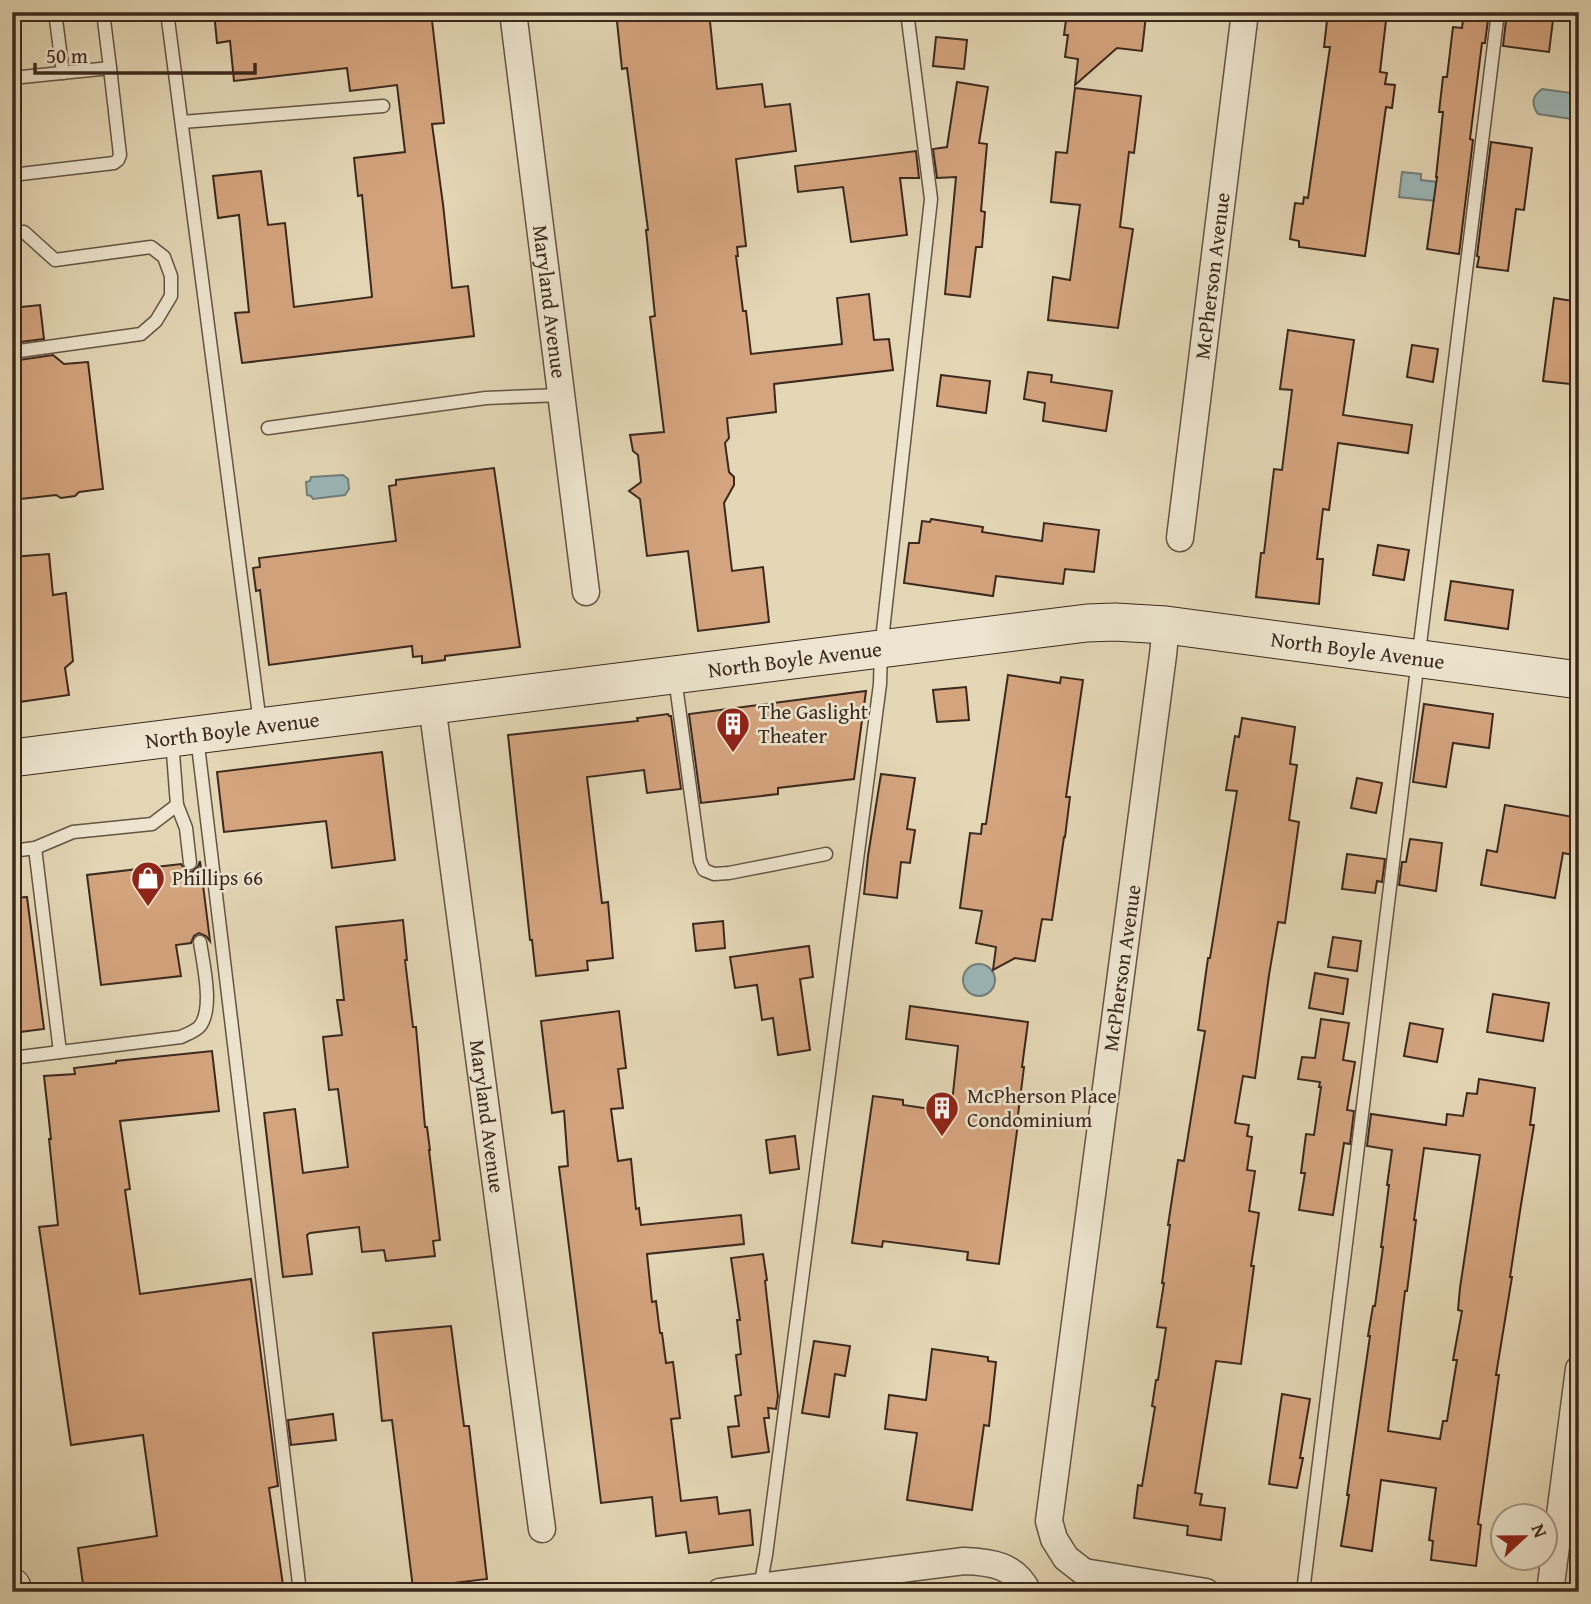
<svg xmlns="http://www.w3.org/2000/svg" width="1591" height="1604" viewBox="0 0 1591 1604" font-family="'Gentium Book Plus',serif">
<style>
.water{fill:#9ab7b8;stroke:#747e7a;stroke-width:2}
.building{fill:#d4a47e;stroke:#3b281e;stroke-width:2;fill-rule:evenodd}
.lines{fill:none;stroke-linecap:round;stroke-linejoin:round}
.lane-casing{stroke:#655444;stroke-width:15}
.street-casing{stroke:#655444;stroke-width:29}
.secondary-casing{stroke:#3b281e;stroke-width:39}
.lane{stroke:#ede5cf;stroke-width:12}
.street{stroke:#ede5cf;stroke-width:26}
.secondary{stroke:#ede5cf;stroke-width:37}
.labels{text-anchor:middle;stroke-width:5;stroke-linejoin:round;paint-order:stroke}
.street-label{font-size:21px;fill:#3b281e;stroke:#ede5cf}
.poi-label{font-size:21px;fill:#3b281e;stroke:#ede5cf;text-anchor:start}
</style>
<rect width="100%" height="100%" fill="#e4d7b5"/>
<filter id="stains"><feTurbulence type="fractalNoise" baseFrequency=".00286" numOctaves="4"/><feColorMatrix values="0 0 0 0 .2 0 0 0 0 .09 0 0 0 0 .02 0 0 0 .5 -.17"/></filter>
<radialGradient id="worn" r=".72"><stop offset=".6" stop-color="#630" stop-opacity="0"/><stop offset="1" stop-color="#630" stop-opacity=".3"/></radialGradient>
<g class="water">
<path d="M1542 89 1579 94V120L1538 114C1531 104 1532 96 1542 89Z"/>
<polygon points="1402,172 1421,174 1421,180 1456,184 1454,203 1399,197"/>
<polygon points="343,475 348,479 349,489 345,495 313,499 311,496 307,495 306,482 310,481 311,477"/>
<circle cx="979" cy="980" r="16"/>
</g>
<g class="building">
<polygon points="214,12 303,12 303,16 332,12 431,12 444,123 432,124 443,204 452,288 468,286 474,336 242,363 235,313 249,312 239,215 218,218 213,176 261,171 268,225 285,223 294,307 372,297 362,195 358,196 354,158 405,152 397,85 350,91 347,68 234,81 230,41 217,43"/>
<polygon points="616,12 709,12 717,89 762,84 765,107 790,104 796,151 736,159 746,246 737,247 738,256 736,256 743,311 746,311 751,354 842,344 837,298 869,294 874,340 889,339 893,370 774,384 776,412 727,418 729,438 725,443 729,472 734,477 734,485 724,503 732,571 763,567 769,622 698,631 688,551 647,556 640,499 629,491 641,482 638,455 633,451 630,435 664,432 650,317 655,316 646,230 648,230 627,68 622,69"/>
<polygon points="1067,12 1144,12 1144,14 1146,15 1142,51 1117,48 1075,85 1078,59 1065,57 1068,35 1064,35"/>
<polygon points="1328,12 1387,12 1380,72 1387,73 1385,84 1395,85 1392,108 1386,107 1365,256 1299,247 1299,241 1290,239 1295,203 1303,204 1304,197 1308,198 1330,47 1324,47"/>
<polygon points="1464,12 1489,12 1485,43 1482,43 1470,139 1473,140 1459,254 1427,249 1437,177 1436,177 1443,112 1439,112 1443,77 1447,77 1453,27 1462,28"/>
<polygon points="1507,12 1554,12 1549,52 1503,46"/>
<polygon points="936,37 967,40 964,69 933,66"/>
<polygon points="957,82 988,87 979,143 987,144 981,211 985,212 982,247 976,247 970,297 945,294 956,177 937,178 933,149 947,147"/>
<polygon points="1075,88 1141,96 1134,153 1129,152 1120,227 1133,229 1118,328 1048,320 1053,277 1070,280 1080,205 1051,202 1056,152 1067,153"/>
<polygon points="1491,142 1532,148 1524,210 1516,209 1508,271 1477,267 1479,257 1477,256"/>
<polygon points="916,151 919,178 900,178 907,235 851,242 843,187 798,192 795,166"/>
<polygon points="1554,298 1579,302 1579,385 1543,381"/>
<polygon points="40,305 44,339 12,343 12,308"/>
<polygon points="1288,330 1354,340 1343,415 1412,425 1408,453 1338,443 1329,510 1323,509 1317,559 1323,559 1319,604 1256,597 1261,553 1264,553 1274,469 1282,470 1292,390 1280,389"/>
<polygon points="1412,345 1438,349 1433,382 1407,377"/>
<polygon points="53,355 64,364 88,362 103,489 79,492 75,496 61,498 56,495 12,500 12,361"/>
<polygon points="1028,372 1052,375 1051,382 1112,391 1106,431 1043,421 1045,403 1024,399"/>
<polygon points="941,375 990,381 986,413 937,406"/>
<polygon points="494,468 520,647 445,656 445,660 422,663 422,656 413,657 412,646 269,665 260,590 256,591 253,568 260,567 259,558 396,541 389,486 396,485 396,480"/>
<polygon points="931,519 983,527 982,532 1042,541 1044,523 1099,530 1094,572 1065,569 1063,584 996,576 993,596 904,583 909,543 919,543 922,521 930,522"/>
<polygon points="1378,545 1409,550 1404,580 1373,575"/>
<polygon points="49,554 53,595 66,593 73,661 65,668 69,695 12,703 12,557"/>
<polygon points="1451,581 1513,590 1508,629 1445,620"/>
<polygon points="1008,675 1060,683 1061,677 1083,680 1066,797 1070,797 1065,837 1064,837 1052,920 1042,919 1035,961 1015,958 993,970 996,947 976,943 982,911 960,908 970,833 981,834 982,824 986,824"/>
<polygon points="966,687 969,720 937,722 933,690"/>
<polygon points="866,691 854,779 778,788 778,794 701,803 689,714"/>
<polygon points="1424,704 1493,714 1489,748 1453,743 1446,787 1413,782"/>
<polygon points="668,714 669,716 671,716 681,789 647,793 644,770 587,777 602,903 608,902 613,958 587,961 588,970 536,976 532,940 530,940 508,735 638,721 637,718"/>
<polygon points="1242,718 1295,727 1290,764 1297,765 1289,820 1299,822 1285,923 1278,922 1269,975 1255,1078 1243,1076 1235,1123 1249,1125 1247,1136 1252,1137 1247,1170 1255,1171 1249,1211 1259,1213 1251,1266 1254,1266 1241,1364 1216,1361 1195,1493 1202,1494 1200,1505 1225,1508 1221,1540 1187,1535 1188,1526 1134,1518 1138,1485 1142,1486 1155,1407 1152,1406 1156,1380 1158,1380 1166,1328 1157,1327 1164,1283 1162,1283 1170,1225 1168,1225 1178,1160 1184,1161 1205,1031 1198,1030 1208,958 1210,958 1237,791 1226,790 1235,736 1239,737"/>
<polygon points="382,752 395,860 332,868 326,821 224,832 217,772"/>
<polygon points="881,774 915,778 907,829 915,830 910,863 901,862 897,898 864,894 868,856"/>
<polygon points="1357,778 1382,783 1376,813 1351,808"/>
<polygon points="1505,805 1579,818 1573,855 1563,853 1555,898 1481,885 1487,850 1497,852"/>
<polygon points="1410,839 1442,843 1436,891 1399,885 1402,862 1406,862"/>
<polygon points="1347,854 1385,859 1382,882 1377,881 1375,893 1342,889"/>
<polygon points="200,861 210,941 206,936 199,933 194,936 191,943 176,945 181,976 101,985 87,875 181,864 186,871 192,872 198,867"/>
<polygon points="27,897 44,1029 12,1033 12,898"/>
<polygon points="403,920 407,960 405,960 413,1027 416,1027 425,1127 427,1127 430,1150 429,1150 440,1240 433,1241 435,1256 386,1261 384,1250 362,1252 359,1227 310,1233 307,1235 312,1274 283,1277 264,1113 295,1109 303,1173 348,1167 338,1089 329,1090 323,1037 342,1035 337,1000 344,1000 336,927"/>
<polygon points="723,921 725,948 696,951 693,924"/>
<polygon points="1333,937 1361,941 1357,971 1328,967"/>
<polygon points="809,946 813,977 800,979 810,1050 778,1055 773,1018 762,1020 757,985 735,988 730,957"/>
<polygon points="1315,973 1348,979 1343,1014 1309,1008"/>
<polygon points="1493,994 1549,1003 1543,1041 1487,1032"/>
<polygon points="910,1006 1028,1022 1022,1067 1024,1067 1018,1115 1019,1116 999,1264 967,1260 968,1252 883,1241 882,1247 852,1243 873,1096 903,1100 903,1105 951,1112 958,1046 906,1039"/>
<polygon points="619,1011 626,1068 618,1069 623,1108 611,1109 618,1161 631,1159 636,1209 639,1208 641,1225 741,1215 744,1244 647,1254 652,1302 656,1301 660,1333 662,1333 666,1363 673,1362 680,1418 671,1419 681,1501 717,1497 719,1514 750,1510 753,1545 689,1553 686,1532 656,1536 652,1497 601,1503 559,1167 568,1166 564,1111 552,1113 541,1021"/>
<polygon points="1321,1019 1349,1023 1343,1060 1355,1062 1347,1110 1354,1111 1350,1144 1344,1143 1333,1215 1299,1210 1305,1173 1301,1173 1306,1134 1314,1135 1321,1087 1319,1087 1320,1082 1298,1079 1302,1057 1315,1058"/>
<polygon points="1410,1023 1443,1029 1437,1062 1404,1056"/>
<polygon points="212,1051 219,1111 120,1121 130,1189 125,1190 140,1294 251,1279 278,1486 269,1488 284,1592 84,1592 78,1548 157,1536 143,1435 71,1445 39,1227 58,1225 49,1139 51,1139 44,1076 75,1074 74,1068 116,1063 116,1061"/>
<path d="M1479 1079 1535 1088 1530 1125H1534L1520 1211 1510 1277H1512L1496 1375H1499L1478 1524 1481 1525 1476 1566 1431 1560 1433 1541 1429 1540 1436 1488 1381 1480 1372 1551 1341 1546 1349 1495H1347L1370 1336H1368L1373 1306H1375L1383 1247H1381L1389 1185H1387L1392 1150 1367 1146 1371 1114 1446 1125 1447 1114 1463 1116 1467 1093 1477 1094ZM1424 1148 1480 1155 1460 1288 1458 1310 1462 1311 1453 1360H1457L1447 1421H1443L1440 1439 1388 1431 1405 1291H1407L1411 1260 1416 1220H1414Z"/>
<polygon points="795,1136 799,1169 770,1173 766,1140"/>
<polygon points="763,1254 767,1280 765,1281 778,1396 776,1409 768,1408 769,1418 764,1418 769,1452 732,1457 728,1427 739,1426 735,1396 741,1395 736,1355 741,1354 737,1320 740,1320 731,1258"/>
<polygon points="451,1326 464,1426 469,1426 487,1579 413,1588 392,1420 382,1421 373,1333"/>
<polygon points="814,1341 850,1346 845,1376 835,1374 829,1417 802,1413"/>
<polygon points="932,1349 988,1357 988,1361 996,1362 989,1426 984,1425 972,1510 907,1500 917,1433 885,1429 889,1395 926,1400"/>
<polygon points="1282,1394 1310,1399 1300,1458 1303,1458 1297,1488 1269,1484"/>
<polygon points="333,1414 336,1440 291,1445 288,1420"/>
</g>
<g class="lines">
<g class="lane-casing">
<g id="lane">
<polyline points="55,12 63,73"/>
<polyline points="167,12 260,723"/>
<polyline points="12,78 110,68 103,12"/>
<polyline points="182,122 383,106"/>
<polyline points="12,175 114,163 118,160 120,155 110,68"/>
<polyline points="12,234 24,232 55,260 151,247 164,257 171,276 171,296 156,321 141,334 12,352"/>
<polyline points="268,428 486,398 561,395"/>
<polyline points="675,678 700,861 704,870 714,874 729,873 826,854"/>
<polyline points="197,737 300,1592"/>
<polyline points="177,805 186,828 190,863"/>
<polyline points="35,848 60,1052"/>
<polyline points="12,851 35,848 73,832 152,824 177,805 172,740"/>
<path d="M12 1058 181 1037C187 1034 196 1031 200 1026 214 1008 203 963 200 942"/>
<polyline points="760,1587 766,1555 880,684 881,649 931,199 907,12"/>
<polyline points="1303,1592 1498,12"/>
</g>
</g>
<g class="street-casing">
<g id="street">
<path id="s1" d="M513 12 586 592"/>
<path id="s2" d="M1180 538 1245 12"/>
<polyline points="1166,625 1163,655 1049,1521 1054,1539 1066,1558 1084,1572 1206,1592"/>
<path id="s3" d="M432 705 542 1529"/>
<path d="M720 1592 964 1561C991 1562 1015 1565 1028 1592"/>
<polyline points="1550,1592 1579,1369"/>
</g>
</g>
<g class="secondary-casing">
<g id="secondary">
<path id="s4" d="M12 758 1087 623 1115 622 1166 625 1579 680"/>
<polyline points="12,1587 13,1592"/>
</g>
</g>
<use href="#lane" class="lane"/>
<use href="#street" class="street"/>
<use href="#secondary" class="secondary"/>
</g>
<defs>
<g id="building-pin" transform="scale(1.75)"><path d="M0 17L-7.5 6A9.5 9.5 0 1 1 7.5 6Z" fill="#8f2418" stroke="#ede5cf"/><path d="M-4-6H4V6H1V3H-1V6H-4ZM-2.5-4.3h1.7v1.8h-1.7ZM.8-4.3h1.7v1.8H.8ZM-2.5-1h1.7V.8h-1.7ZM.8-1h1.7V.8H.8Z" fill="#fff"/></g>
<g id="shop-pin" transform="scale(1.75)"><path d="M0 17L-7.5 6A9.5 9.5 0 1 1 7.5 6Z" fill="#8f2418" stroke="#ede5cf"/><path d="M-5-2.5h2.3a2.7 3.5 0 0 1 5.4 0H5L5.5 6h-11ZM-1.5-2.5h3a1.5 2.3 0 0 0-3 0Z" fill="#fff"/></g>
</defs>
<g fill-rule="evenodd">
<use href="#building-pin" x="733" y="724"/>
<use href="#shop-pin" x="148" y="878"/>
<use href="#building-pin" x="942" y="1108"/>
</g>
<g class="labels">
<g class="street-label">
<text dy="7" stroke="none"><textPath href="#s2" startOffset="264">McPherson Avenue</textPath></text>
<text dy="7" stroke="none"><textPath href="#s1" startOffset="292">Maryland Avenue</textPath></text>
<text dy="7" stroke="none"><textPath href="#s4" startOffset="1356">North Boyle Avenue</textPath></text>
<text dy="7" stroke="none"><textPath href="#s4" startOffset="789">North Boyle Avenue</textPath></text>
<text dy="7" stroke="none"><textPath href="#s4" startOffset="222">North Boyle Avenue</textPath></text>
<text transform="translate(1122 968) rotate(-82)" y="7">McPherson Avenue</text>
<text dy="7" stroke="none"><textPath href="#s3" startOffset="415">Maryland Avenue</textPath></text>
</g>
<g class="poi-label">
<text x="758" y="719">The Gaslight<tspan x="758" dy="24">Theater</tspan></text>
<text x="172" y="885">Phillips 66</text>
<text x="967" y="1103">McPherson Place<tspan x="967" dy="24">Condominium</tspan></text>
</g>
</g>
<rect width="1591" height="1604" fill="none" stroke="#e4d7b5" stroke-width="42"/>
<rect x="14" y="14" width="1563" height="1576" fill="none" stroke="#3b281e" stroke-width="3.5"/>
<rect x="21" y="21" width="1549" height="1562" fill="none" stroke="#3b281e" stroke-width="2"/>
<g transform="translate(1524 1537) rotate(68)"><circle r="33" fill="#ede5cf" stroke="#a69988" stroke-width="2"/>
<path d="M0-5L12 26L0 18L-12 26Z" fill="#8f2418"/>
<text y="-10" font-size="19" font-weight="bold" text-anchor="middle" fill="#3b281e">N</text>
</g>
<path d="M35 63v10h220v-10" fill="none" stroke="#3b281e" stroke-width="3.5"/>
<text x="46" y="63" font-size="21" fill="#3b281e" stroke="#ede5cf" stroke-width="5" paint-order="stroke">50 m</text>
<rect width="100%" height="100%" filter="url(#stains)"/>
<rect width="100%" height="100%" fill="url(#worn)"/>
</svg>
